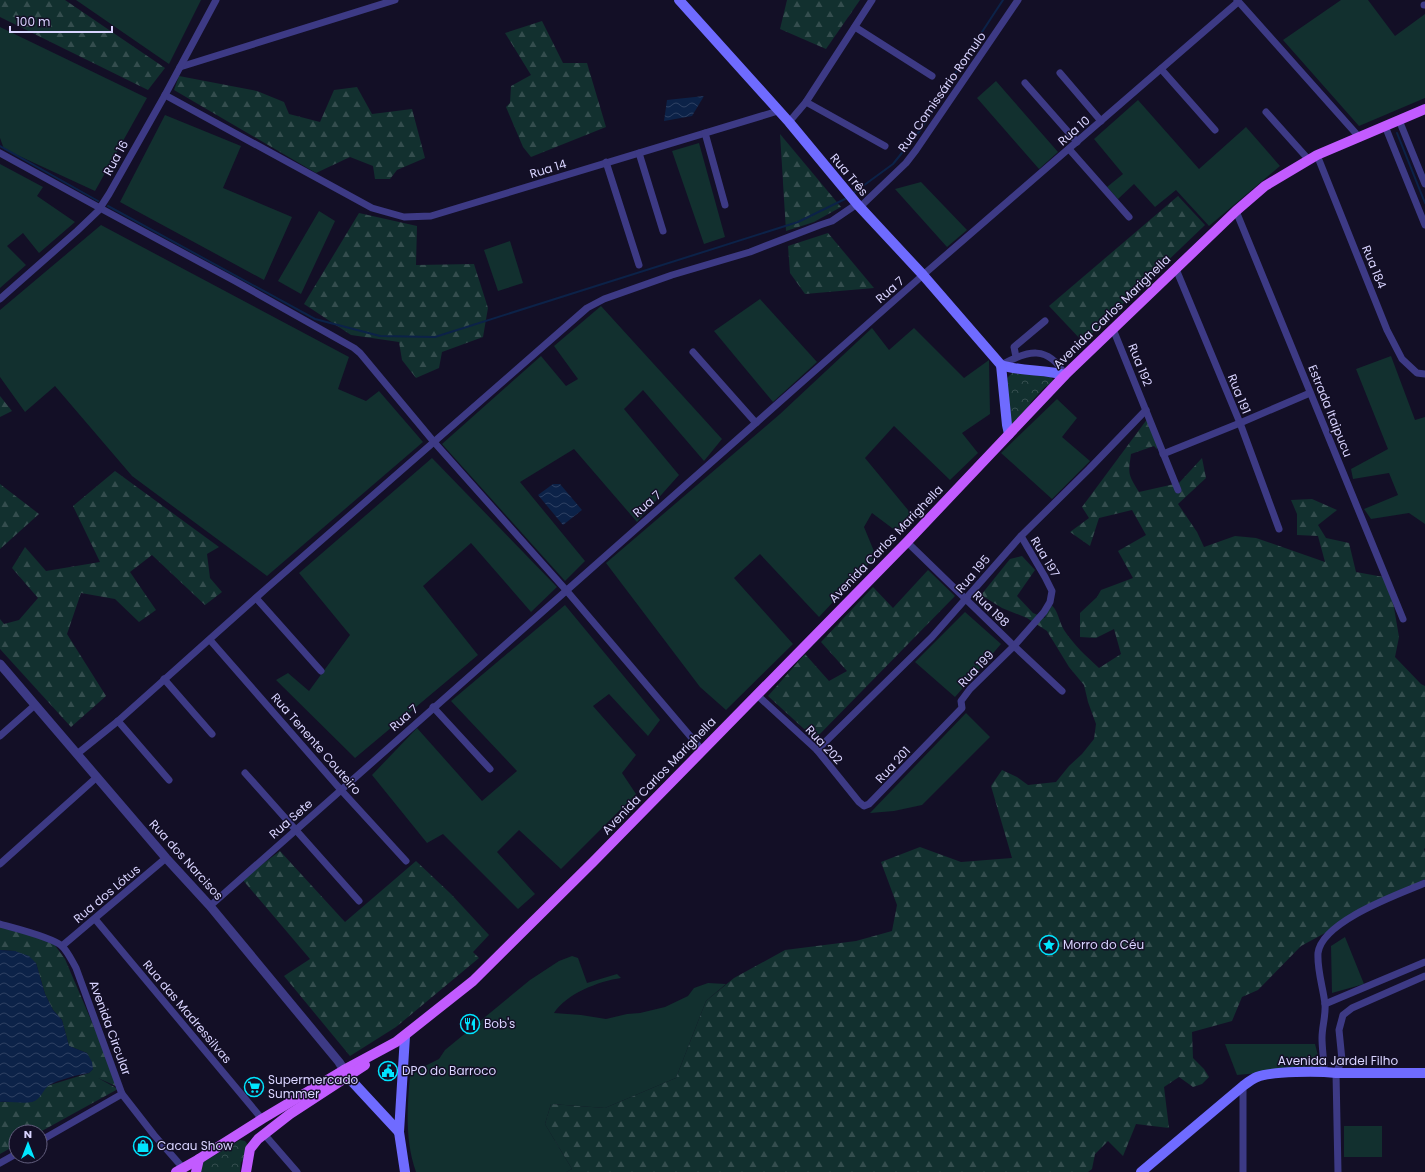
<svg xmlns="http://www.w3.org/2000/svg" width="1425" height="1172" viewBox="0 0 1425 1172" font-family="Poppins,sans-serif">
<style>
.grass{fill:#12302f}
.forest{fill:url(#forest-firs)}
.park{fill:url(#park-crowns)}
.water{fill:url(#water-waves)}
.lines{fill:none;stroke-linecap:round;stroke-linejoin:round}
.stream{stroke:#0c2248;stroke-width:2}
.minor{stroke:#3d3a85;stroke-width:7}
.tertiary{stroke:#3d3a85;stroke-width:9}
.secondary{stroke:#6f6bff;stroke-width:10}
.primary{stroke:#c25bff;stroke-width:10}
.labels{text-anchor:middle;stroke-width:3;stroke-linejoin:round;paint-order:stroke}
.street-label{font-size:12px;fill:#d9d4ff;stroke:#130f26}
.poi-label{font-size:12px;fill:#d9d4ff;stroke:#130f26;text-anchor:start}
</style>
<defs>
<pattern id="forest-firs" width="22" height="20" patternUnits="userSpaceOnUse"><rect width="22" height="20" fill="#12302f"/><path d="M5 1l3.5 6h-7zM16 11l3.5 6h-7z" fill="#344d4e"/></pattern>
<pattern id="park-crowns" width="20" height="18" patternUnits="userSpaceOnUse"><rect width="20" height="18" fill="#12302f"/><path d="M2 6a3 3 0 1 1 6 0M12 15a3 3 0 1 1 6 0" fill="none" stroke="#344d4e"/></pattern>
<pattern id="water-waves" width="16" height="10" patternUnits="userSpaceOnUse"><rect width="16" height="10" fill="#0c2248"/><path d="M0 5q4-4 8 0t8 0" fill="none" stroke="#2f4163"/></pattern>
</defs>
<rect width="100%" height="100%" fill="#130f26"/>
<g class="grass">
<polygon points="76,0 201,0 169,64"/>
<polygon points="1341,0 1368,0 1395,36 1425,14 1425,98 1359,126 1283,40"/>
<polygon points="0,27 147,98 95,191 4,149 0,138"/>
<polygon points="996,81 1058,152 1039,169 977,98"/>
<polygon points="1138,100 1199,169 1246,127 1280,166 1209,226 1176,190 1155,207 1134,184 1118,199 1107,187 1123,174 1094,139"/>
<polygon points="165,115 241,146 223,188 292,217 264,280 120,202"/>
<polygon points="699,143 725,237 704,244 672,151"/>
<polygon points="0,164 43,187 37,196 75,222 39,253 23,233 7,246 26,265 0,288"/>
<polygon points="921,182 967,230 947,247 895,189"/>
<polygon points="319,211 335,221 301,294 278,281"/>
<polygon points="101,225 349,357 338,389 366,401 379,391 423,442 267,576 132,476 55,386 25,412 0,377 0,310"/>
<polygon points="510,241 523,283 498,291 484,250"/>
<polygon points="760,299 817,362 773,402 714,331"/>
<polygon points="601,306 722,439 704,461 643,390 624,409 679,475 637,522 574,449 520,482 585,561 565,581 442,444 541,356 566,386 578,379 554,346"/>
<polygon points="872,328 889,350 914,328 964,378 989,360 990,414 962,433 978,453 950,480 894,426 865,458 913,516 900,534 872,513 864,527 876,556 819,617 760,554 734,578 793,644 726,710 700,687 606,563 780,414"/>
<polygon points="1391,356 1415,420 1425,417 1425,524 1409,513 1371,519 1364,509 1398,495 1389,473 1353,479 1351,469 1388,449 1356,369"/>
<polygon points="1057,399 1077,418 1062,437 1090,461 1052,499 1001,453"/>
<polygon points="432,458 557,587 531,612 471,543 423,586 478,655 355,758 276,680 288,673 309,691 350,635 299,573"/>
<polygon points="565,605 660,720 648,736 609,694 593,706 636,755 622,773 636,794 561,869 519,830 497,852 535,894 518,909 443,834 427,843 372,775 417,728 482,801 517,771 451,701"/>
<polygon points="965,612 1001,644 955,697 915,662"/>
<polygon points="966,713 990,737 922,805 894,811 870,813"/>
<polygon points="1345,937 1364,984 1332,993 1331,946"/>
<path d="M572 956 578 958 587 983 617 974 621 978C599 981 566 994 554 1013L581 1015 606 1019 627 1014 640 1013 665 1007 688 996 694 988 708 983 726 984 706 1001 676 1078 605 1108 551 1104 545 1124 572 1169 566 1172H416C405 1141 407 1108 410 1076L423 1067 439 1059 445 1050 530 980 559 961Z"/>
<polygon points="1225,1044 1315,1044 1321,1067 1237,1075"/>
<rect x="1344" y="1126" width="38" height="31"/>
</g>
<g class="forest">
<polygon points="0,0 65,0 165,68 148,90 0,17"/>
<polygon points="787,0 860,0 826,49 780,29"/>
<polygon points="542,21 563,63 587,63 606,127 531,157 523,147 506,107 510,103 511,86 531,75 505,33"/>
<polygon points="179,76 257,91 284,102 289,114 320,122 334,90 357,87 372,114 412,109 425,158 397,170 390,179 375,179 373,166 350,157 316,173 174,90"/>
<polygon points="780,134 841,207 814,222 786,231"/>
<polygon points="1178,196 1205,225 1083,342 1049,306"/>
<polygon points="359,213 417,226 416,265 474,264 488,308 483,337 442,352 439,368 416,378 402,360 399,342 351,335 304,304"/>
<polygon points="828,233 874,288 805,294 790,273 788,246"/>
<polygon points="0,396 12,411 0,417"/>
<path d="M1148 418 1160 442 1157 449 1154 446 1131 454C1128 475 1128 474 1139 492L1179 483 1202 458 1206 478 1178 504 1197 532 1204 547 1235 536 1256 538 1325 562 1318 536 1297 535V514L1291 500 1312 499 1337 510 1318 525 1326 538 1349 543 1356 572 1389 578 1399 637 1395 657 1421 684 1425 686V848L1424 849 1425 852V879L1301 946 1258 990 1242 997 1232 1021 1192 1032 1193 1058 1204 1069 1209 1077 1202 1084 1193 1087 1179 1077 1164 1087 1169 1128 1136 1124 1123 1156 1108 1141 1095 1154 1092 1169 1088 1172H566L572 1169 545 1124 551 1104 605 1108 676 1078 706 1001 734 978 785 950 856 941 892 931 897 905 881 862 920 847 961 862 1012 858 991 786 1002 770 1017 777 1028 785 1056 782 1069 766 1082 754 1094 739 1096 724 1088 702 1084 685 1069 667 1047 631 1027 618 1002 608 981 595 1010 559 1022 556 1035 570 1017 596 1033 613 1045 618 1049 603C1059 610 1058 620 1064 630 1074 645 1086 656 1099 668L1121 654 1114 629 1096 638 1080 637V613L1097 597 1101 590 1133 578 1118 551 1146 535 1132 510 1099 518 1090 546 1070 532 1089 518 1082 507Z"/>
<polygon points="115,471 219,547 207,554 210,578 222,592 205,605 152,555 130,572 156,610 139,622 115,599 81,593 67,634 106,696 71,727 0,649 0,619 4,624 19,620 38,598 12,568 25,547 46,571 100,562 73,506"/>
<polygon points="0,484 39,514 0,549"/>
<polygon points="928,570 955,596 815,739 768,696 805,654 829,681 847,671 821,642 873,587 893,608"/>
<polygon points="280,851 345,922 416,861 451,894 489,935 473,952 479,958 396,1027 350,1056 284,976 310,959 242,879"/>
<polygon points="0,924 51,940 65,959 120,1088 98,1078 118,1089 40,1132 16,1132 16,1145 0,1154 0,1102 32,1102 47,1086 89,1073 93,1069 87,1053 69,1046 62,1020 53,1010 45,994 36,963 15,951 0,950"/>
</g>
<g class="park">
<polygon points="1012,373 1051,377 1053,380 1052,384 1045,387 1031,402 1028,409 1014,425 1010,422 1007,378"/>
<polygon points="240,1140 245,1141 248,1145 245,1159 241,1162 240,1172 200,1172 202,1163"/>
</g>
<g class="water">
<polygon points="704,96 692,116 664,121 667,100"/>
<polygon points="553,484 560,484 582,510 563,525 538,495"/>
<path d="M0 950 15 951 29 956 36 963 45 994 53 1010 62 1020 69 1046 87 1053 92 1062 93 1069 89 1073C80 1074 53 1081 47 1087 42 1092 40 1100 32 1102 23 1104 10 1101 0 1102Z"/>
</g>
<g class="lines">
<g class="stream">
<polyline points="1397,133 1425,203"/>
<polyline points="0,146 98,201"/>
<polyline points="852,194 893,164 922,128 959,67 1003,0"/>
<polyline points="108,206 315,319 380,336 435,337 798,222 847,198"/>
</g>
<g class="minor">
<polyline points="1237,0 1360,138"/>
<polyline points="1424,5 1425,5"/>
<polyline points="855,27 932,76"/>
<polyline points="180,67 395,0"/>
<polyline points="1161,69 1215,130"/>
<polyline points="1060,73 1101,121"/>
<polyline points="1025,83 1077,142"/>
<polyline points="165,95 372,208 404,217 431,216 778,111"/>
<polyline points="806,102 885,146"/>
<polyline points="1266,112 1309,160"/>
<polyline points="1399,120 1425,184"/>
<polyline points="789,122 806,102 872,0"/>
<polyline points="1385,126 1425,225"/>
<polyline points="705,133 725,205"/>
<polyline points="1069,149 1129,217"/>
<polyline points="0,153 100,208 235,281 354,348 360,353 434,442 566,590 702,750"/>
<polyline points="639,153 663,231"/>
<polyline points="1317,155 1387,330 1402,359 1417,373 1425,374"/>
<polyline points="606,162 639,265"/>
<polyline points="860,207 906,163 916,150 1018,0"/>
<polyline points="1236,211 1403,619"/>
<polyline points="1176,269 1240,423 1279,529"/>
<polyline points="0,299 77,231 98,211 109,194 165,95 216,0"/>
<polyline points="1113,329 1178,490"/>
<polyline points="693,352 756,423"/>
<polyline points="1016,357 1014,347 1045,321"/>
<path d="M1001 365C1028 350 1048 345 1065 375"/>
<polyline points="1163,454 1240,423 1310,393"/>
<polyline points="907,542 1014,646 1062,691"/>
<polyline points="256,598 321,671"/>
<polyline points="210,640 341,790 406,861"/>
<polyline points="164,679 212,734"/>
<polyline points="757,695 817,750 859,802 864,806 869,804 962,708 961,701 970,689 1014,646 1044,612 1050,602 1052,591 1045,577 1021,536"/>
<polyline points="433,707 490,769"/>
<polyline points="118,721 169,780"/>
<polyline points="0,736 35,705"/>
<polyline points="817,750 932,637 1021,536 1089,469 1146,410"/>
<polyline points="77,754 118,721 268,587 587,308 604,299 672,275 750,252 820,225 832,221 857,204"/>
<polyline points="245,773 359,901"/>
<polyline points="0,864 97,777"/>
<polyline points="210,906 923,275 1238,2"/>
<polyline points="95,919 262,1119"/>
<path d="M0 924C14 928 52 937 62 946 68 952 72 961 76 968L122 1094 40 1141"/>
<polyline points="62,946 166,858"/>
<polyline points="1325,1004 1425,962"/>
<path d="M1324 1071C1324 1060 1322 1049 1322 1038 1322 1026 1326 1016 1325 1004 1323 987 1317 970 1318 953 1322 921 1399 894 1425 883"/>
<polyline points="122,1094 154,1135 183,1168"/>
<polyline points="264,1134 297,1172"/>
<polyline points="0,1163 16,1154"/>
<polyline points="1243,1172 1243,1086"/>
<polyline points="1338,1172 1336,1073 1342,1060 1339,1030 1343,1015 1352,1008 1425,976"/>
</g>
<polyline class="tertiary" points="0,664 166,858 210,906 339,1062 344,1070"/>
<g class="secondary">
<path d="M679 0 789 122 857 204 923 275 1001 365C1022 372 1044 369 1065 375"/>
<polyline points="1001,365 1007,425 1009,434"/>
<polyline points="405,1036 399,1132 405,1172"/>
<polyline points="344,1070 348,1077 399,1132"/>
<path d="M1141 1172 1243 1086C1247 1083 1252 1079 1257 1077 1272 1071 1319 1071 1336 1073H1425"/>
</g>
<g class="primary">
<polyline points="176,1172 199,1159 262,1119 344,1070 396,1042 473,981 593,862 907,542 1065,375 1236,211 1265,186 1317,155 1425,109"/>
<polyline points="196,1172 199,1159"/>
<polyline points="246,1172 250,1149 258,1139 290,1114 365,1065"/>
</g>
</g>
<defs>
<g id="sight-ring" transform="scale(1)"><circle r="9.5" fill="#130f26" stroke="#00e5ff" stroke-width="1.5"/><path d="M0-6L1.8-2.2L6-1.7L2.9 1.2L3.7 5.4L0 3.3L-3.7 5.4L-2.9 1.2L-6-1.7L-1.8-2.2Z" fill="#00e5ff"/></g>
<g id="restaurant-ring" transform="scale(1)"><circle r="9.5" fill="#130f26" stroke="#00e5ff" stroke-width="1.5"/><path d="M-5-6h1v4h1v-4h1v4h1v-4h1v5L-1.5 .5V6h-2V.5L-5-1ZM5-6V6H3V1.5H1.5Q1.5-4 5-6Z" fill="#00e5ff"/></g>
<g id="civic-ring" transform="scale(1)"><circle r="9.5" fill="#130f26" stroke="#00e5ff" stroke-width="1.5"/><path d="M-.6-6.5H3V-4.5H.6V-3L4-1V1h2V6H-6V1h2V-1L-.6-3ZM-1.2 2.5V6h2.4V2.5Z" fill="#00e5ff"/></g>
<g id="supermarket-ring" transform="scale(1)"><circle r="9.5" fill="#130f26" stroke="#00e5ff" stroke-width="1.5"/><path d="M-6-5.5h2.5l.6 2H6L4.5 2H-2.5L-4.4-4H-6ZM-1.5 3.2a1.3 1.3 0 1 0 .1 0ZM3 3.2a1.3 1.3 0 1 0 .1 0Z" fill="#00e5ff"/></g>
<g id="shop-ring" transform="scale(1)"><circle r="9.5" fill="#130f26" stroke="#00e5ff" stroke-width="1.5"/><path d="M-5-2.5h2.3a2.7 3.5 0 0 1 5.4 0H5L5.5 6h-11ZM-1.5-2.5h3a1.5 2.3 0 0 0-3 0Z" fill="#00e5ff"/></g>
</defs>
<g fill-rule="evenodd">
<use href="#sight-ring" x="1049" y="945"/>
<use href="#restaurant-ring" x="470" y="1024"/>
<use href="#civic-ring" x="388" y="1071"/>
<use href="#supermarket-ring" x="254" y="1087"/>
<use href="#shop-ring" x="143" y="1146"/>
</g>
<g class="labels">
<g class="street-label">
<text transform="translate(942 92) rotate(-55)" y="4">Rua Comissário Romulo</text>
<text transform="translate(1074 131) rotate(-41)" y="4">Rua 10</text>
<text transform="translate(116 158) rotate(-61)" y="4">Rua 16</text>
<text transform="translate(548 169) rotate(-17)" y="4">Rua 14</text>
<text transform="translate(849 175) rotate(50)" y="4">Rua Três</text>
<text transform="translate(1374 267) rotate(68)" y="4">Rua 184</text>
<text transform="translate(890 290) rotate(-41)" y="4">Rua 7</text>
<text transform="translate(1112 312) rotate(-44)" y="4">Avenida Carlos Marighella</text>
<text transform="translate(1140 365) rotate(68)" y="4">Rua 192</text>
<text transform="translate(1239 394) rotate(68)" y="4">Rua 191</text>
<text transform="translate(1330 411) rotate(68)" y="4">Estrada Itaipucu</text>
<text transform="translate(647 504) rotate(-41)" y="4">Rua 7</text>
<text transform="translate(886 544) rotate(-46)" y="4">Avenida Carlos Marighella</text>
<text transform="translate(1045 557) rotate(59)" y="4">Rua 197</text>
<text transform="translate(973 574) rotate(-49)" y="4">Rua 195</text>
<text transform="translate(991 609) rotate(44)" y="4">Rua 198</text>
<text transform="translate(976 669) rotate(-46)" y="4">Rua 199</text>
<text transform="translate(404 718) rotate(-41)" y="4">Rua 7</text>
<text transform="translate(316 744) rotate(49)" y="4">Rua Tenente Couteiro</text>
<text transform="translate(824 745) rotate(47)" y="4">Rua 202</text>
<text transform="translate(893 765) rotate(-47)" y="4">Rua 201</text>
<text transform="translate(659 776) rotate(-46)" y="4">Avenida Carlos Marighella</text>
<text transform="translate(291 819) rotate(-41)" y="4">Rua Sete</text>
<text transform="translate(186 860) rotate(48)" y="4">Rua dos Narcisos</text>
<text transform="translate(107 894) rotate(-40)" y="4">Rua dos Lótus</text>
<text transform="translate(187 1012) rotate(50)" y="4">Rua das Madressilvas</text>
<text transform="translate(110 1028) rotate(70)" y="4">Avenida Circular</text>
<text x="1338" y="1065">Avenida Jardel Filho</text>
</g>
<g class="poi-label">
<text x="1063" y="949">Morro do Céu</text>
<text x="484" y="1028">Bob's</text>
<text x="402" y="1075">DPO do Barroco</text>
<text x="268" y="1084">Supermercado<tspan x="268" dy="14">Summer</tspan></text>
<text x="157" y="1150">Cacau Show</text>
</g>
</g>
<g transform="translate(28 1144)"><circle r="19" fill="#130f26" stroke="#625e7d"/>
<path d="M0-3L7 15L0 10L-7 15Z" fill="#00e5ff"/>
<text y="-6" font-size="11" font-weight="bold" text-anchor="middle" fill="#d9d4ff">N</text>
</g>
<path d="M10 26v6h102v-6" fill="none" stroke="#d9d4ff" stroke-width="2"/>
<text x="16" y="26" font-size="12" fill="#d9d4ff" stroke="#130f26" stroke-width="3" paint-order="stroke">100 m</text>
</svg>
